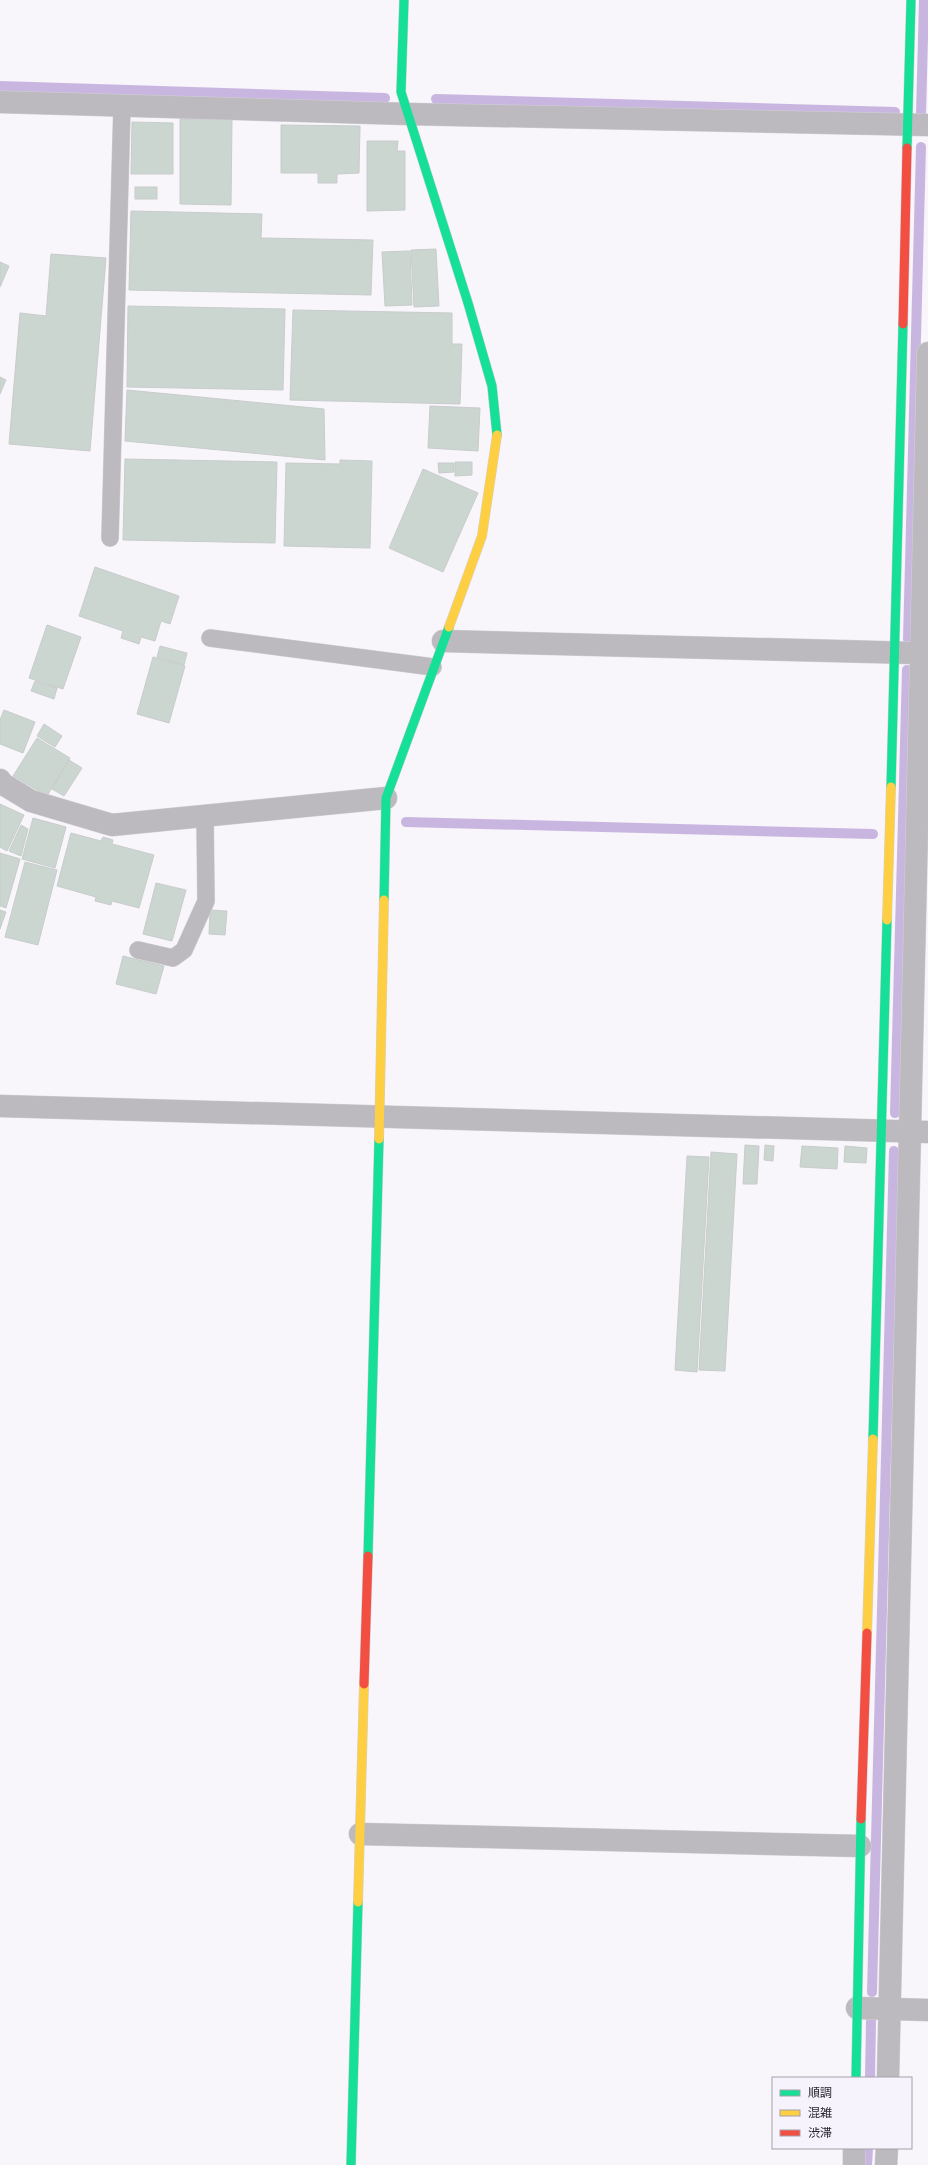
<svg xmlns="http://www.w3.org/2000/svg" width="928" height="2165" viewBox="0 0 928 2165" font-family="'Fira Sans Condensed','Noto Sans JP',sans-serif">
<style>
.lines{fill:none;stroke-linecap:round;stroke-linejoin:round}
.stream{stroke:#c9b6e0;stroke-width:10}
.building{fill:#cbd6d1;stroke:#c8cccb}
.lane-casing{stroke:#d3d1d5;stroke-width:18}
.street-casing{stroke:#d3d1d5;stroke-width:23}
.fast-casing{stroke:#d3d1d5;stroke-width:10}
.slow-casing{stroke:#d3d1d5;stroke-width:10}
.jam-casing{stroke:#d3d1d5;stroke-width:10}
.lane{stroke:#bcbabe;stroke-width:17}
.street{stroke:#bcbabe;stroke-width:22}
.fast{stroke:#16e098;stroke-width:9}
.slow{stroke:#ffcf43;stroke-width:9}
.jam{stroke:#f24e42;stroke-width:9}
</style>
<rect width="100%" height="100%" fill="#f8f5fb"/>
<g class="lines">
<g class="stream">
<polyline points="0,86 385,98"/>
<polyline points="436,99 895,112"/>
<polyline points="921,114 924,0"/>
<polyline points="908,639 921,147"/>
<polyline points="406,822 873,834"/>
<polyline points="895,1113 907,670"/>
<polyline points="872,1992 894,1151"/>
<polyline points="870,2078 871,2021"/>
<polyline points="867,2165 868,2148"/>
</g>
</g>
<g class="building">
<polygon points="180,119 232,119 231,205 180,204"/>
<polygon points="132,122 173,123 173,174 131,174"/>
<polygon points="281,125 360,126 359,173 337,174 337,183 318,183 318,173 281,173"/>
<polygon points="367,141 398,141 397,151 405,151 405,210 367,211"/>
<rect x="135" y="187" width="22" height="12"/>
<polygon points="131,211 262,214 261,238 373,240 371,295 129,290"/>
<polygon points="436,249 439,306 414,307 411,250"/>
<polygon points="410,251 412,305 385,306 382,252"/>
<polygon points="51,254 106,258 90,451 9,444 20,313 46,316"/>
<polygon points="0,262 9,266 0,287"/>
<polygon points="128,306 285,309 283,390 127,387"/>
<polygon points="293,310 452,313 452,344 462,344 460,404 290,400"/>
<polygon points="0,377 6,380 0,394"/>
<polygon points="127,390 324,409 325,460 125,441"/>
<polygon points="430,406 480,408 478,451 428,448"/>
<polygon points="125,459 277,462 275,543 123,540"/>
<polygon points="340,460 372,461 370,548 284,546 286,463 340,464"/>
<polygon points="455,462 472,462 472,475 455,476"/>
<polygon points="438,463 454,463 454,472 439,473"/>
<polygon points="423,469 478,493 443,572 389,548"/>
<polygon points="95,567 179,596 170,624 161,621 155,641 141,637 139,644 121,638 123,631 79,616"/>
<polygon points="47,625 81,637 63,689 29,678"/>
<polygon points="160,646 187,653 184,665 157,657"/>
<polygon points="153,657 185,666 169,723 137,714"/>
<polygon points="35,681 57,688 54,699 31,691"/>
<polygon points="4,710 35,722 23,753 0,744 0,720"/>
<polygon points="44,724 62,736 55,747 37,736"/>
<polygon points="37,738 70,758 47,796 13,776"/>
<polygon points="69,760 82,768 64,796 52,789"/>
<polygon points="0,804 24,815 7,851 0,847"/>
<polygon points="33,818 66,827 55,868 22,859"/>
<polygon points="21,825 28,829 21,856 9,851"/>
<polygon points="71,833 101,841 103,837 113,840 112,844 154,855 139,908 112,901 111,905 95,901 96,897 57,886"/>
<polygon points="0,853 20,859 6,908 0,906"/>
<polygon points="25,862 57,870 38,945 5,937"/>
<polygon points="156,883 186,890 172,941 143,934"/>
<polygon points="0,910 6,912 0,929"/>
<polygon points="210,910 227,911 225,935 209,934"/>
<polygon points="123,956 164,966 156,994 116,984"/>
<polygon points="745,1145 759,1146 757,1184 743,1184"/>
<polygon points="765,1145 774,1146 773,1161 764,1160"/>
<polygon points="802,1146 838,1148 837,1169 800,1167"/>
<polygon points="845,1146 867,1148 866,1163 844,1162"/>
<polygon points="711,1152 737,1154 725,1371 699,1370"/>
<polygon points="687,1156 709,1157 697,1372 675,1370"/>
</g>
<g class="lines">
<g class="lane-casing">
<g id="lane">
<polyline points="110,538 122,106"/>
<polyline points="210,638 433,667"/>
<polyline points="138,950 173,958 184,950 206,901 205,816"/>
</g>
</g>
<g class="street-casing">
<g id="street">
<polyline points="0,102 408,114 928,125"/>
<polyline points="443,641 914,653"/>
<polyline points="0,780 3,784 31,801 112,825 386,798"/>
<polyline points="0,1106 928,1132"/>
<polyline points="360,1834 860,1846"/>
<polyline points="857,2008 928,2010"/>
<polyline points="888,2078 928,353"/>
<polyline points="854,2165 854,2148"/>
<polyline points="886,2165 887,2148"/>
</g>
</g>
<g class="fast-casing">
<g id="fast">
<polyline points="404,0 401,92 468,303 492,386 497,435"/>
<polyline points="907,148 911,0"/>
<polyline points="891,787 903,324"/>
<polyline points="384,900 386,798 449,627"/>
<polyline points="873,1439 887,920"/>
<polyline points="368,1556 379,1139"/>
<polyline points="856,2078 861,1819"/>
<polyline points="351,2165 358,1902"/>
</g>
</g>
<g class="slow-casing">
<g id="slow">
<polyline points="449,627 482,536 497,435"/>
<polyline points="887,920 891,787"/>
<polyline points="379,1139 384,900"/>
<polyline points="867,1633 873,1439"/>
<polyline points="358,1902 364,1684"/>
</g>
</g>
<g class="jam-casing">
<g id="jam">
<polyline points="903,324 907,148"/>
<polyline points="364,1684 368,1556"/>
<polyline points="861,1819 867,1633"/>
</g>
</g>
<use href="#lane" class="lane"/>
<use href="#street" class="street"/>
<use href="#fast" class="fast"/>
<use href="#slow" class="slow"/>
<use href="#jam" class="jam"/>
</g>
<rect x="772" y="2077" width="140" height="72" fill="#f7f3fd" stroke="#a5a1aa"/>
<rect x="780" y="2090" width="20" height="6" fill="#16e098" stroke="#a5a1aa"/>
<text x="808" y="2097" font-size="12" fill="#29262e">順調</text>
<rect x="780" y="2110" width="20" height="6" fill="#ffcf43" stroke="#a5a1aa"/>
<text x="808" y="2117" font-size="12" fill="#29262e">混雑</text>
<rect x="780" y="2130" width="20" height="6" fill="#f24e42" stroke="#a5a1aa"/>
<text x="808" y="2137" font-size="12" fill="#29262e">渋滞</text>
</svg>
